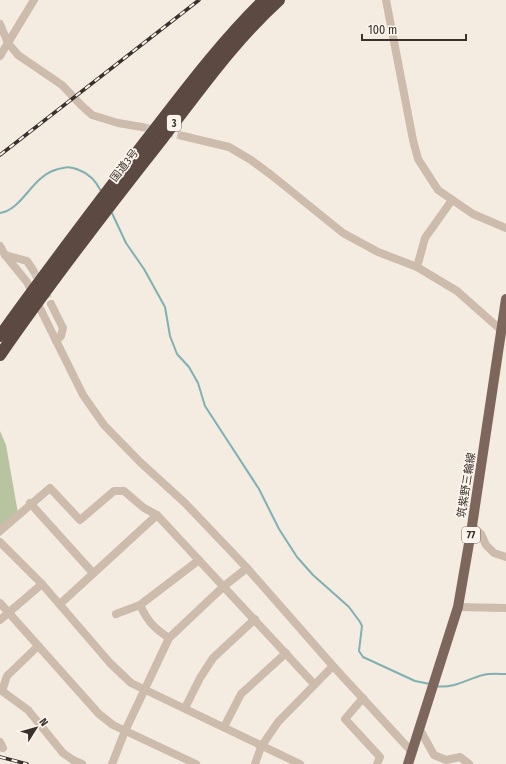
<svg xmlns="http://www.w3.org/2000/svg" width="506" height="764" viewBox="0 0 506 764" font-family="'Fira Sans Condensed','Noto Sans JP',sans-serif">
<style>
.green{fill:#b8c4a0}
.lines{fill:none;stroke-linecap:round;stroke-linejoin:round}
.stream{stroke:#7fb0b2;stroke-width:2}
.minor-tunnel{stroke:#cfc6bd;stroke-width:8;stroke-dasharray:8 4;stroke-linecap:butt}
.minor{stroke:#cdbbac;stroke-width:8}
.major{stroke:#7d675c;stroke-width:10}
.highway{stroke:#5c4a42;stroke-width:12}
.rail-casing{stroke:#3b302b;stroke-width:3.5}
.rail{stroke:#fbf5ee;stroke-width:2;stroke-dasharray:6;stroke-linecap:butt}
.labels{text-anchor:middle;stroke-width:3.5;stroke-linejoin:round;paint-order:stroke}
.shield{fill:#fbf5ee;stroke:#756b66;stroke-width:1}
.shield-label{font-size:10px;font-weight:bold;fill:#3b302b}
.street-label{font-size:11px;fill:#3b302b;stroke:#fbf5ee}
</style>
<rect width="100%" height="100%" fill="#f4ebe1"/>
<polygon class="green" points="0,431 6,445 19,519 0,536"/>
<g class="lines">
<g class="stream">
<polyline points="111,211 126,243 144,269 165,307 170,336 177,354 189,367 198,383 205,406 259,489 279,529 297,557 313,575 349,607 360,622 362,626 359,651 363,657 415,681 430,684"/>
<path d="M0 213C22 210 31 178 55 170 66 167 69 166 79 170 90 174 96 181 101 191"/>
<path d="M436 686C454 689 467 679 483 675 490 673 499 674 506 674"/>
</g>
<g class="minor-tunnel">
<polyline points="142,127 183,136"/>
<polyline points="33,270 51,304"/>
</g>
<g class="minor">
<polyline points="386,0 413,140 418,159 438,190 473,214 506,228"/>
<polyline points="0,24 8,43 18,55 62,85 81,105 92,115 118,123 142,127"/>
<polyline points="0,56 34,0"/>
<polyline points="183,136 229,147 251,160 270,174 343,233 378,252 417,267 457,291 501,330"/>
<polyline points="0,246 5,255 27,282 83,395 104,425 140,462 185,503 247,568 333,666 412,752"/>
<polyline points="5,255 27,261 33,270"/>
<polyline points="417,267 425,238 452,200"/>
<polyline points="51,304 63,328 61,336 56,341"/>
<polyline points="30,503 93,573"/>
<polyline points="472,526 481,534 486,545 494,553 506,557"/>
<polyline points="0,531 50,488 80,520 114,491 124,491 144,508 157,515 314,684"/>
<polyline points="0,542 42,584 110,663 131,683 300,764"/>
<polyline points="0,603 99,714 113,725 196,764"/>
<polyline points="60,604 157,515"/>
<path d="M140 605C148 622 154 628 169 638"/>
<polyline points="458,607 506,608"/>
<polyline points="116,614 140,605 199,560"/>
<polyline points="0,620 42,584"/>
<polyline points="38,646 7,676 2,691 28,710 63,753 73,760 82,764"/>
<polyline points="363,698 345,719 380,757 377,764"/>
<polyline points="185,708 200,678 213,658 255,619"/>
<polyline points="224,727 241,694 286,653"/>
<polyline points="419,728 434,755 446,760 460,757 469,764"/>
<polyline points="0,742 3,748"/>
<polyline points="112,764 125,731 169,638 224,586 247,568"/>
<polyline points="255,764 261,747 278,722 333,666"/>
</g>
<polyline class="major" points="408,764 458,607 472,526 506,299"/>
<g class="highway">
<path d="M0 336C47 270 96 206 145 142 183 93 220 43 264 0"/>
<path d="M0 355C51 281 106 210 162 139 199 91 234 41 279 0"/>
</g>
<g class="rail-casing">
<g id="rail">
<polyline points="0,155 199,0"/>
<polyline points="0,757 27,764"/>
</g>
</g>
<use href="#rail" class="rail"/>
</g>
<g class="labels">
<g class="shield">
<rect x="167" y="115" width="14" height="16" rx="3"/>
<rect x="462" y="527" width="18" height="16" rx="3"/>
</g>
<g class="shield-label">
<text x="174" y="127">3</text>
<text x="471" y="539">77</text>
</g>
<g class="street-label">
<text transform="translate(124 165) rotate(-52)" y="4">国道3号</text>
<text transform="translate(466 485) rotate(-81)" y="4">筑紫野三輪線</text>
</g>
</g>
<g transform="translate(36 728) rotate(53)" stroke="#fbf5ee" stroke-width="3" paint-order="stroke">
<path d="M0-3L7 15L0 10L-7 15Z" fill="#3b302b"/>
<text y="-6" font-size="11" font-weight="bold" text-anchor="middle" fill="#3b302b">N</text>
</g>
<path d="M362 34v6h104v-6" fill="none" stroke="#3b302b" stroke-width="2"/>
<text x="368" y="34" font-size="12" fill="#3b302b" stroke="#fbf5ee" stroke-width="3" paint-order="stroke">100 m</text>
</svg>
